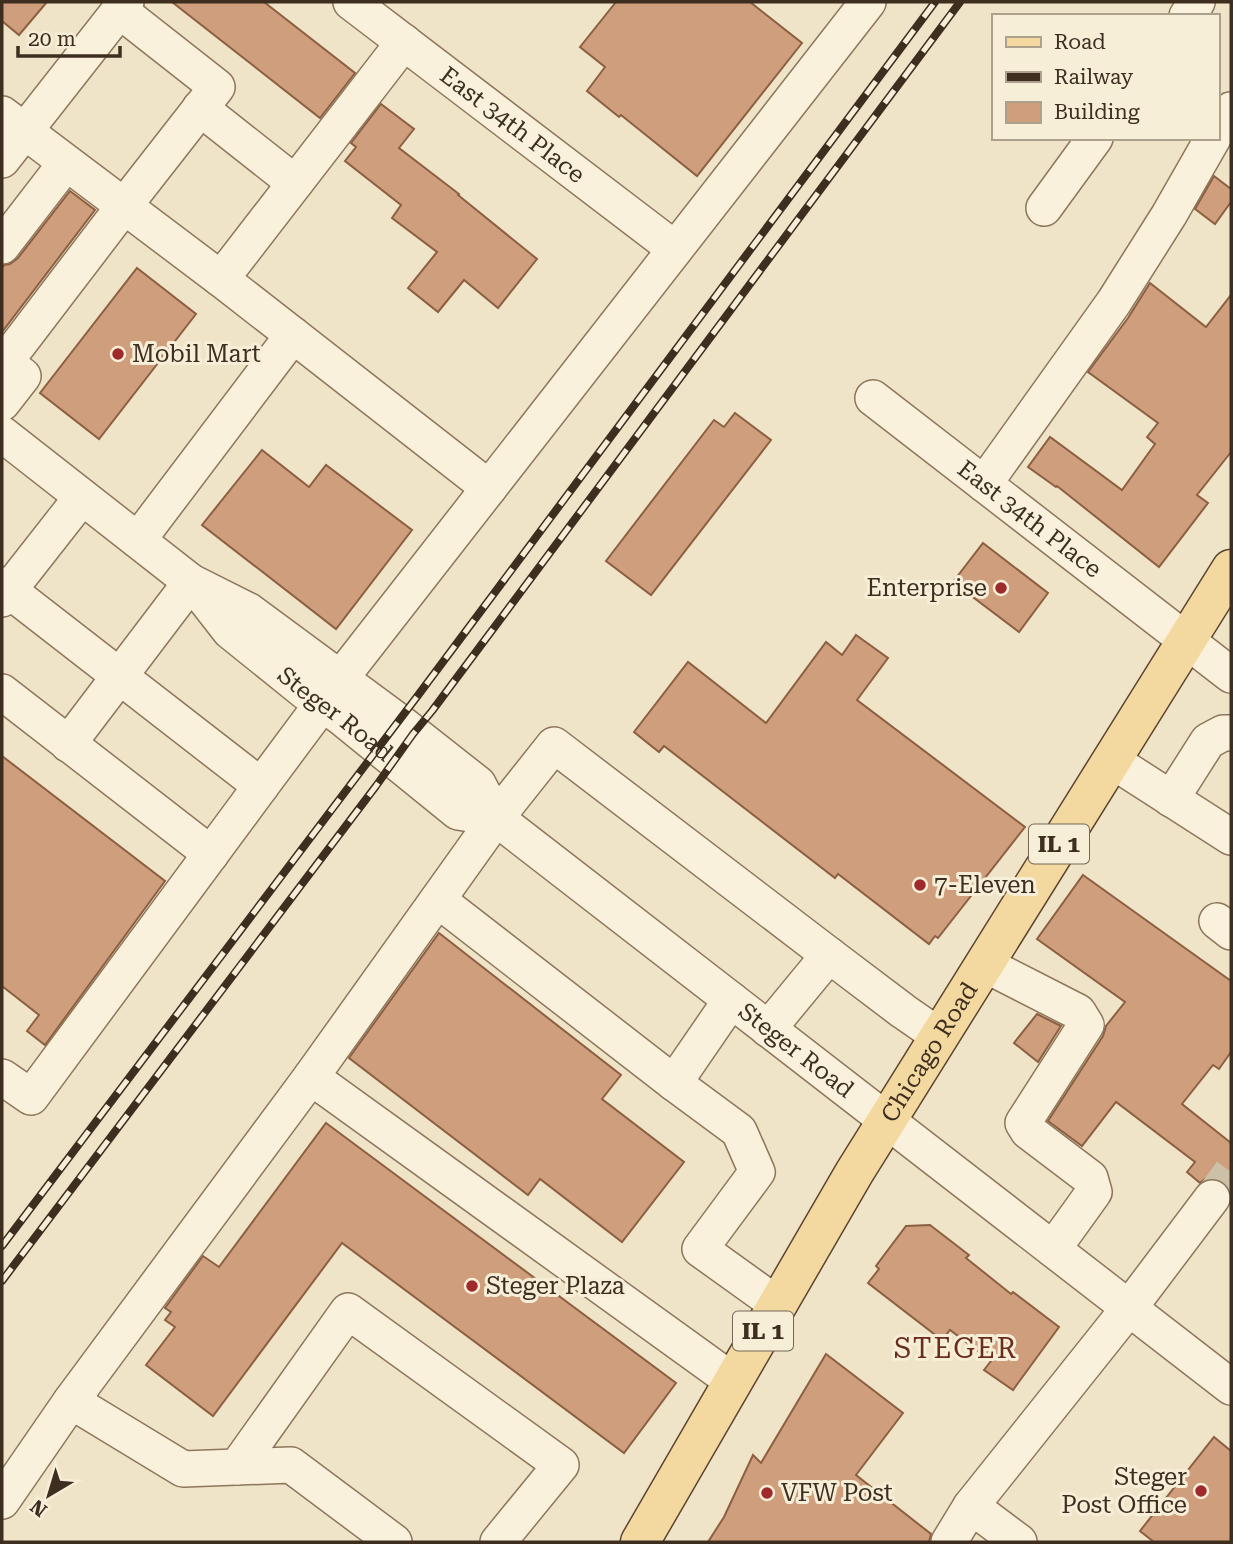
<svg xmlns="http://www.w3.org/2000/svg" width="1233" height="1544" viewBox="0 0 1233 1544" font-family="'Roboto Serif',serif">
<style>
.building{fill:#cf9f7d;stroke:#8d5f41;stroke-width:2}
.lines{fill:none;stroke-linecap:round;stroke-linejoin:round}
.minor-tunnel{stroke:#ccc0a6;stroke-width:35;stroke-dasharray:35 18;stroke-linecap:butt}
.minor-casing{stroke:#8d765c;stroke-width:38}
.major-casing{stroke:#5b4430;stroke-width:41}
.minor{stroke:#faf1dc;stroke-width:35}
.major{stroke:#f3d9a0;stroke-width:38}
.rail-casing{stroke:#3d2e20;stroke-width:8}
.rail{stroke:#f7eed8;stroke-width:5;stroke-dasharray:16;stroke-linecap:butt}
.poi-dot{fill:#9e2a2b;stroke:#f7eed8;stroke-width:2.5}
.labels{text-anchor:middle;stroke-width:6;stroke-linejoin:round;paint-order:stroke}
.shield{fill:#f7eed8;stroke:#756857;stroke-width:2}
.shield-label{font-size:23px;font-weight:bold;fill:#3d2e20}
.street-label{font-size:24px;fill:#3d2e20;stroke:#f7eed8}
.poi-label{font-size:24px;fill:#3d2e20;stroke:#f7eed8;text-anchor:start}
.quarter-label{font-size:28px;letter-spacing:2px;fill:#6b2e1e;stroke:#f7eed8}
</style>
<rect width="100%" height="100%" fill="#f0e4c8"/>
<g class="building">
<polygon points="2,2 47,2 19,35 2,21"/>
<polygon points="172,2 264,2 355,73 320,118"/>
<polygon points="616,2 750,2 802,43 697,176 621,115 619,117 587,91 605,67 580,47"/>
<polygon points="381,104 414,129 399,148 459,194 458,195 537,259 498,308 464,280 438,312 408,288 437,252 392,218 401,205 345,161 356,147 351,143"/>
<polygon points="1214,176 1231,189 1231,202 1215,224 1195,209"/>
<polygon points="70,191 95,210 2,332 2,268 4,265 10,264 18,258"/>
<polygon points="137,268 196,314 99,439 40,393"/>
<polygon points="1150,283 1206,327 1231,295 1231,452 1197,495 1208,503 1159,567 1057,486 1056,487 1028,467 1050,437 1122,490 1155,444 1147,437 1158,423 1088,372 1128,318"/>
<polygon points="735,413 771,440 651,595 606,561 714,420 724,427"/>
<polygon points="262,450 309,487 326,465 412,530 336,629 202,525"/>
<polygon points="983,543 1048,593 1019,632 953,582"/>
<polygon points="856,635 888,658 857,700 1025,827 938,938 935,936 929,944 838,874 835,878 664,746 659,752 634,732 688,662 766,723 826,642 842,655"/>
<polygon points="2,756 165,881 45,1045 27,1031 39,1015 2,986"/>
<polygon points="1083,875 1231,981 1231,1052 1219,1069 1213,1065 1182,1104 1231,1143 1231,1195 1230,1190 1224,1182 1214,1178 1205,1179 1200,1183 1187,1172 1195,1162 1116,1102 1082,1146 1048,1121 1103,1036 1106,1026 1125,1002 1037,939"/>
<polygon points="439,933 621,1075 602,1099 684,1162 622,1242 540,1179 528,1195 349,1058"/>
<polygon points="1037,1014 1061,1026 1038,1062 1014,1043"/>
<polygon points="326,1123 676,1383 624,1453 342,1243 213,1416 146,1365 175,1327 165,1320 171,1312 165,1308 203,1256 219,1267"/>
<polygon points="930,1225 969,1255 966,1258 1011,1294 1013,1292 1059,1327 1013,1390 984,1370 991,1361 950,1330 942,1340 868,1283 879,1269 876,1266 906,1226"/>
<polygon points="826,1354 903,1413 856,1475 931,1534 929,1542 708,1542 724,1517 753,1455 761,1463"/>
<polygon points="1214,1437 1231,1451 1231,1542 1154,1542 1140,1531"/>
</g>
<g class="lines">
<polyline class="minor-tunnel" points="1212,1198 1231,1172"/>
<g class="minor-casing">
<g id="minor">
<path id="s1" d="M351 2 675 249"/>
<polyline points="1187,16 1197,2"/>
<polyline points="200,108 295,183"/>
<polyline points="2,114 221,279"/>
<polyline points="1217,131 1231,110"/>
<polyline points="2,160 126,2"/>
<polyline points="1044,208 1095,138"/>
<polyline points="2,246 66,163"/>
<polyline points="293,335 221,279 404,42"/>
<polyline points="2,360 23,376 2,403"/>
<polyline points="5,362 124,206 217,87 119,10"/>
<path id="s2" d="M873 398 1231 675"/>
<path id="s3" d="M2 434 191 582 249 611 398 721 478 784 496 818 1231 1387"/>
<polyline points="984,484 1114,302 1169,215 1213,138"/>
<polyline points="138,540 293,335 489,488"/>
<polyline points="2,585 261,786 322,704"/>
<path id="s4" d="M198 590 230 631 307 693 341 717 458 812 496 818"/>
<polyline points="2,599 82,497"/>
<polyline points="340,679 868,2"/>
<polyline points="2,692 211,854"/>
<polyline points="68,744 191,582"/>
<polyline points="1111,760 1231,837"/>
<polyline points="1171,799 1208,741 1223,733 1231,733"/>
<polyline points="438,900 674,1083"/>
<polyline points="1217,921 1231,932"/>
<polyline points="984,964 1078,1012 1086,1025 1023,1123 1028,1131 1090,1178 1094,1192 1053,1249"/>
<polyline points="731,1000 674,1083 739,1131 757,1172 700,1249 778,1305"/>
<polyline points="768,1029 829,955"/>
<polyline points="2,1077 31,1097 261,786"/>
<polyline points="311,1077 734,1382"/>
<polyline points="71,1401 183,1469 291,1465 394,1542"/>
<polyline points="237,1467 348,1311 561,1465 498,1542"/>
<polyline points="2,1501 71,1401 311,1077 496,818 554,745 829,955 903,1011 939,1036"/>
<polyline points="971,1506 1019,1542"/>
<polyline points="949,1542 971,1506 1129,1308 1212,1198"/>
</g>
</g>
<g class="major-casing">
<g id="major">
<path id="s5" d="M640 1542 854 1173 1231 569"/>
</g>
</g>
<use href="#minor" class="minor"/>
<use href="#major" class="major"/>
<g class="rail-casing">
<g id="rail">
<polyline points="2,1246 416,698 935,2"/>
<polyline points="2,1281 376,786 413,734 432,711 960,2"/>
</g>
</g>
<use href="#rail" class="rail"/>
</g>
<g class="poi-dot">
<circle cx="118" cy="354" r="7"/>
<circle cx="1001" cy="588" r="7"/>
<circle cx="920" cy="885" r="7"/>
<circle cx="472" cy="1286" r="7"/>
<circle cx="1201" cy="1491" r="7"/>
<circle cx="767" cy="1493" r="7"/>
</g>
<g class="labels">
<g class="shield">
<rect x="1029" y="824.5" width="60" height="39" rx="5"/>
<rect x="733" y="1311.5" width="60" height="39" rx="5"/>
</g>
<g class="shield-label">
<text x="1059" y="852">IL 1</text>
<text x="763" y="1339">IL 1</text>
</g>
<g class="street-label">
<text dy="8" stroke="none"><textPath href="#s1" startOffset="203">East 34th Place</textPath></text>
<text dy="8" stroke="none"><textPath href="#s2" startOffset="198">East 34th Place</textPath></text>
<text dy="8" stroke="none"><textPath href="#s4" startOffset="186">Steger Road</textPath></text>
<text dy="8" stroke="none"><textPath href="#s3" startOffset="1010">Steger Road</textPath></text>
<text dy="8" stroke="none"><textPath href="#s5" startOffset="569">Chicago Road</textPath></text>
</g>
<g class="poi-label">
<text x="132" y="362">Mobil Mart</text>
<text x="987" y="596" text-anchor="end">Enterprise</text>
<text x="934" y="893">7-Eleven</text>
<text x="486" y="1294">Steger Plaza</text>
<text x="1187" y="1485" text-anchor="end">Steger<tspan x="1187" dy="28">Post Office</tspan></text>
<text x="781" y="1501">VFW Post</text>
</g>
<g class="quarter-label">
<text x="956" y="1358">STEGER</text>
</g>
</g>
<rect width="1233" height="1544" fill="none" stroke="#3d2e20" stroke-width="7"/>
<rect x="992" y="14" width="228" height="126" fill="#f7eed8" stroke="#ada18e" stroke-width="2"/>
<rect x="1006" y="37" width="35" height="10" fill="#f3d9a0" stroke="#ada18e" stroke-width="2"/>
<text x="1054" y="49" font-size="21" fill="#3d2e20">Road</text>
<rect x="1006" y="72" width="35" height="10" fill="#3d2e20" stroke="#ada18e" stroke-width="2"/>
<text x="1054" y="84" font-size="21" fill="#3d2e20">Railway</text>
<rect x="1006" y="102" width="35" height="21" fill="#cf9f7d" stroke="#ada18e" stroke-width="2"/>
<text x="1054" y="119" font-size="21" fill="#3d2e20">Building</text>
<g transform="translate(49 1495) rotate(218)" stroke="#f7eed8" stroke-width="5" paint-order="stroke">
<path d="M0-5L12 26L0 18L-12 26Z" fill="#3d2e20"/>
<text y="-10" font-size="19" font-weight="bold" text-anchor="middle" fill="#3d2e20">N</text>
</g>
<path d="M18 46v10h102v-10" fill="none" stroke="#3d2e20" stroke-width="3.5"/>
<text x="28" y="46" font-size="21" fill="#3d2e20" stroke="#f7eed8" stroke-width="5" paint-order="stroke">20 m</text>
</svg>
